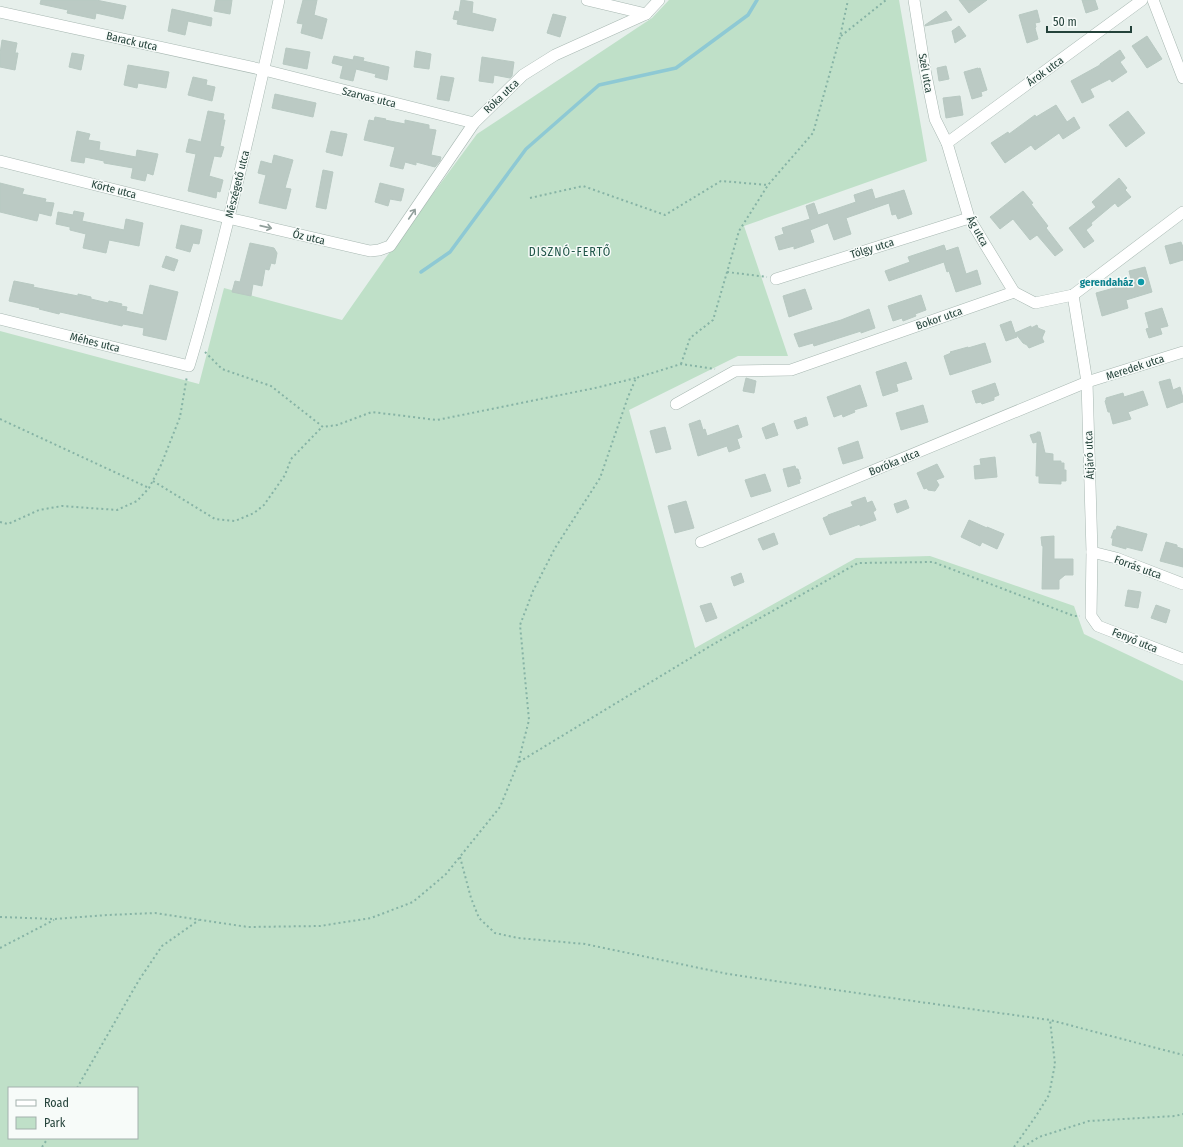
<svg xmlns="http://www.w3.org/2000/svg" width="1183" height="1147" viewBox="0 0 1183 1147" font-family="'Fira Sans Condensed',sans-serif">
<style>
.green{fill:#bfe0c8;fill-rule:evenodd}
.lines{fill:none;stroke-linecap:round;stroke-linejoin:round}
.stream{stroke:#8ec9d4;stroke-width:3.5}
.building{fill:#bbcac4;stroke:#b8c9c2}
.minor-casing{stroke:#a8b8b2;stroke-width:12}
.path{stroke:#86b3a5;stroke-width:2;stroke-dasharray:2 3;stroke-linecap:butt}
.minor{stroke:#fff;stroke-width:11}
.oneway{stroke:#92a09c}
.culture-dot{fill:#0f9aa8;stroke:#f7fbf9;stroke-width:1.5}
.labels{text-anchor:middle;stroke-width:3;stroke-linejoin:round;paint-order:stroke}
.street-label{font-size:11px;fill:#24423a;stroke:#f7fbf9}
.culture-label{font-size:11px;font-weight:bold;fill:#0d838f;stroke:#f7fbf9;text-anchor:end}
.neighbourhood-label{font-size:12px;letter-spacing:1px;fill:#1f5548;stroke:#f7fbf9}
</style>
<rect width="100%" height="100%" fill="#e6efeb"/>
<path class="green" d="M669 0H899L927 161 744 226 788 356H738L629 410 695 648 856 558 930 556 1074 606 1084 634 1183 681V1147H0V331L199 384 224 288 342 320 384 260 477 134 652 18ZM9 1088H137V1138H9Z"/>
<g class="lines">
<polyline class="stream" points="421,272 450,252 526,149 599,85 676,68 748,15 757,0"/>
</g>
<g class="building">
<polygon points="41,0 96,0 126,6 123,19 96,13 95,19 67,13 68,10 40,4"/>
<polygon points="216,0 232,0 230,14 214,11"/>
<polygon points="303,0 317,0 314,15 327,19 322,39 301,33 303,24 297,23"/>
<polygon points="461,0 473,2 472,13 496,19 493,31 457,24 458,20 453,19 455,11 459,12"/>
<polygon points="959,0 987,0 969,13"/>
<polygon points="1082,0 1095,0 1098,9 1086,13"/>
<polygon points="172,9 212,18 211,26 188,21 185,35 168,31"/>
<polygon points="1037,10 1040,22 1035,23 1036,27 1035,28 1038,39 1027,43 1019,15"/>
<polygon points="946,11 952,20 925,26 925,25"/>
<polygon points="553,14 566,17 560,37 547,33"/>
<polygon points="959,26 966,36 955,43 952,31"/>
<polygon points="1147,36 1162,59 1147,68 1132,46"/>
<polygon points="2,40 17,43 15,53 18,53 15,70 0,67 0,54"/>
<polygon points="286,48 310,52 307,69 283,64"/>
<polygon points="1120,50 1125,58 1120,62 1127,72 1112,82 1110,79 1090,89 1094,97 1082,103 1071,81 1100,65 1100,64"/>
<polygon points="416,51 431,54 429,69 414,67"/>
<polygon points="72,53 84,55 81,70 69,67"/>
<polygon points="334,56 353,60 354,56 364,58 363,61 389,67 387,80 375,77 376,74 356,69 353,81 340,78 343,66 332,63"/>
<polygon points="482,57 514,62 512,76 510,78 494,75 493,83 479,81"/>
<polygon points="128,65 169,72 166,88 138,83 137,88 124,85"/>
<polygon points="946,66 949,79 939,81 937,68"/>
<polygon points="978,68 978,69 980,68 987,90 981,92 982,96 972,99 964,72"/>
<polygon points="441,76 454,78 449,101 437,99"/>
<polygon points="193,77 207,80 206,85 215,87 212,101 188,95"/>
<polygon points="275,94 316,103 313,117 272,108"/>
<polygon points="960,96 963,115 946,118 943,98"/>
<polygon points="1056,105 1067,122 1074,117 1080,128 1063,139 1059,133 1035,150 1031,145 1005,163 991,143 1008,132 1009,134 1035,115 1036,117"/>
<polygon points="208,111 224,114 223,120 225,120 220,146 224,147 221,157 214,156 209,176 223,180 220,192 217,191 216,198 188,191 196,154 186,152 189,139 201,142"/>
<polygon points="1128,111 1145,133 1126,147 1109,125"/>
<polygon points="375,117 386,119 385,120 405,124 405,120 429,125 429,129 436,130 431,155 441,157 440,161 435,167 416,162 416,165 405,162 403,169 390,166 395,147 364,140 369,120 374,121"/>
<polygon points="77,131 90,134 88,140 100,142 99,150 136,157 137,150 158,154 153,175 147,173 145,181 131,178 133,168 104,163 104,161 85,157 84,163 71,161"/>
<polygon points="331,131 347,134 342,156 326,152"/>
<polygon points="274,155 293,160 285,188 291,189 286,209 259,203 266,175 258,173 261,161 272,164"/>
<polygon points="323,170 333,172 326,209 316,207"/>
<polygon points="1119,178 1127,188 1125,190 1131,197 1118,207 1115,203 1091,223 1092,225 1086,230 1094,241 1084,248 1069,228 1096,207 1092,202"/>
<polygon points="0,183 24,189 22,194 46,199 45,202 54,203 51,216 39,213 37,221 0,212"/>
<polygon points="380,183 404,189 401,201 390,199 388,206 375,202"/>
<polygon points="872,189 875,199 904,190 912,214 898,219 896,214 892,215 889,203 846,218 851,234 834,240 828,223 810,230 814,242 794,249 794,246 779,250 775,237 784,234 782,228 810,219 806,206 814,203 818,215 856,202 854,195"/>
<polygon points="1023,191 1033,203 1031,204 1048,226 1046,228 1063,250 1055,256 1037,235 1030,240 1013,219 1000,229 990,217"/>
<polygon points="74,211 84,213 82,221 124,230 126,219 143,223 139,246 109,240 106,253 83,248 86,234 70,230 70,227 56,224 58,212 73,215"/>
<polygon points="181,225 202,230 199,244 193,243 190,252 176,248"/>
<polygon points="1181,242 1183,247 1183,260 1170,264 1165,246"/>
<polygon points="250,243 274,248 277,253 275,264 271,263 269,270 265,269 262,286 253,284 251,296 232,292 235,281 240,282"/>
<polygon points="944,245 946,251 958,247 966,274 977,270 981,284 956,292 949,271 947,272 944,262 889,281 885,271 910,262 908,257"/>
<polygon points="166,256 178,260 174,271 162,267"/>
<polygon points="1145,267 1152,292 1126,300 1128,308 1102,316 1096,293 1132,283 1129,271"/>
<polygon points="14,281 34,285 33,287 78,296 78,294 91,297 91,299 108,303 109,301 122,304 121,306 127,307 126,311 143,315 150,285 178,292 166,340 143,335 144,328 123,324 122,326 60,312 59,314 39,309 40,308 9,301"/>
<polygon points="805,289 812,309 789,317 783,296"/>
<polygon points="921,295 926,310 915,314 916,316 903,321 902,318 893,321 888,306"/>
<polygon points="1162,308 1168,326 1160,328 1162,334 1149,338 1146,329 1149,328 1145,313"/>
<polygon points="869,309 875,328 861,333 861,331 814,346 813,343 799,347 794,334 841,320"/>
<polygon points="1011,321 1015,333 1031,326 1031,328 1037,325 1038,328 1045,331 1042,338 1044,342 1029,348 1027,345 1023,343 1016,334 1017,337 1006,341 1000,325"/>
<polygon points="985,343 991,362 950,375 944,356 951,353 950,352 968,347 968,348"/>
<polygon points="906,362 912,379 896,384 898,391 883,396 876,372"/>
<polygon points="746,378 756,381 754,393 743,391"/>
<polygon points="1170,379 1173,390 1180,387 1183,398 1183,402 1167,408 1159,382"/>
<polygon points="995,383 999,395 994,397 994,400 982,404 981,402 976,403 972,391"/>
<polygon points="860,385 867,406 854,410 855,412 843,417 842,414 834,417 827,397"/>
<polygon points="1143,391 1148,405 1128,412 1131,419 1113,424 1110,412 1108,412 1105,401 1106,400 1106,398 1123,393 1124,397"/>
<polygon points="923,405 928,422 901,430 896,413"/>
<polygon points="806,417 808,425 797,429 794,421"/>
<polygon points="700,420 703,430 705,429 707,436 738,425 742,437 737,439 740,448 729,452 727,446 698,456 689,424"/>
<polygon points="774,423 778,435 766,439 762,428"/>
<polygon points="665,427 671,449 656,453 650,431"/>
<polygon points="1037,432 1040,432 1045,453 1053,454 1053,461 1061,461 1061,463 1064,463 1064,470 1066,470 1066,481 1061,481 1061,484 1039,483 1039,476 1036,476 1037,442 1033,443 1030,435 1037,433"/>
<polygon points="858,441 863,458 843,464 838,448"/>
<polygon points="995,457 997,477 975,479 974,466 981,465 980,459"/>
<polygon points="937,464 944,477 936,480 939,485 935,491 928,490 927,488 924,489 917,473"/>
<polygon points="795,466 796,469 798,469 801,479 799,479 800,483 788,487 783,469"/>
<polygon points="765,474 771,491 751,497 745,480"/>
<polygon points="865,497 867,503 872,501 876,510 873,512 876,520 860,526 860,524 830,535 823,518 828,516 828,515 853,506 851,502"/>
<polygon points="906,500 909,508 897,513 894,504"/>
<polygon points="686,501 694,528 675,533 668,506"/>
<polygon points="969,520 987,528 987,527 1004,534 997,549 982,542 980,546 961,537"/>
<polygon points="1117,526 1147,534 1142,551 1126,547 1126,549 1112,545 1113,538 1111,538 1114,530 1116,530"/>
<polygon points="774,533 778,544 763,550 758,539"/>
<polygon points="1054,536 1054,559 1073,559 1073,575 1065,575 1059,580 1059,589 1042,589 1043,546 1042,546 1041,537"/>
<polygon points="1166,542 1177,545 1177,547 1183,549 1183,567 1160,561"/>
<polygon points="741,573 744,582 734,586 731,577"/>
<polygon points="1128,590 1141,592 1138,608 1125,606"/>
<polygon points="711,603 717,618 706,622 700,606"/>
<polygon points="1156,605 1170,610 1166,623 1151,618"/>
</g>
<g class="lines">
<g class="minor-casing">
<g id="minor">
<polyline points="587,0 646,14"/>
<polyline points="914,0 925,70 935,119 947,143 969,218 1014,292"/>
<polyline points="1153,0 1183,78"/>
<polyline points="0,12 264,70 474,123"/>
<polyline points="947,143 1142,0"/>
<polyline points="0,161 228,218 370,251 379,250 390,246 474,123 523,75 555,55 646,14 659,0"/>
<polyline points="776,279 969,218"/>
<polyline points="1073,295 1087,382 1092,552 1091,616 1098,626 1183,659"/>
<path d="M0 319 189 366C201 327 211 288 221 249 242 166 261 83 279 0"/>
<polyline points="676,404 735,371 791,370 1014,292 1035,303 1073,295 1183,212"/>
<polyline points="701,542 1087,382 1183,352"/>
<polyline points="1092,552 1116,558 1183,584"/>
</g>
</g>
<g class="path">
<polyline points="841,36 886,0"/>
<polyline points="530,198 583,186 665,215 721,181 768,185"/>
<polyline points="727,272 767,277"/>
<polyline points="205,352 222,369 271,386 323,427 337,425 372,412 437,420 595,388 636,378"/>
<polyline points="681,364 690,338 713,320 739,231 768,185 813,133 840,37 848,0"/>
<polyline points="0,419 149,488"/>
<polyline points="153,481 215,519 235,521 254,513 264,505 285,475 291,459 322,427"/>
<polyline points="0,522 8,524 39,510 62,506 117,510 137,501 149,488 161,465 180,417 187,376"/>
<polyline points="519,762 712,645 858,563 933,562 1074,616 1080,616"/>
<polyline points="460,857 471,898 479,918 495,933 518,938 585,944 728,974 877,996 1050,1020 1183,1055"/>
<polyline points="0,917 55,919 107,915 155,913 248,927 320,926 371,918 413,902 446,874 500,807 518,763 529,720 520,625 533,591 555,548 600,478 628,397 636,378 681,364 715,369"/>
<polyline points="0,948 54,920"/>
<polyline points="77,1088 139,980 162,946 199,920"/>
<polyline points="42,1147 48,1138"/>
<polyline points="1014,1147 1036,1116 1049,1095 1055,1064 1050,1020"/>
<polyline points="1023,1147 1039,1137 1089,1121 1175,1116 1183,1114"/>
</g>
<use href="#minor" class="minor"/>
</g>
<defs><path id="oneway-shaft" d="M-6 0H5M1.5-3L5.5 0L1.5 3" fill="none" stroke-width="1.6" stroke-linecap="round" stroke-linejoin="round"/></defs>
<g class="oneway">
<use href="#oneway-shaft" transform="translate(412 214) rotate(-56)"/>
<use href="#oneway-shaft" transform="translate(266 227) rotate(13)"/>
</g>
<circle class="culture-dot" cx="1141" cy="282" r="4"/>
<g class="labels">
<g class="street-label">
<text transform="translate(132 41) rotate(13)" y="4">Barack utca</text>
<text transform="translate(1045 71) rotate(-36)" y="4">Árok utca</text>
<text transform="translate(926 73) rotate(80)" y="4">Szél utca</text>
<text transform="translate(501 96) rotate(-44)" y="4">Róka utca</text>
<text transform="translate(369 97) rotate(14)" y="4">Szarvas utca</text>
<text transform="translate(237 184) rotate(-76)" y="4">Mészégető utca</text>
<text transform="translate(114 189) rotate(14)" y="4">Körte utca</text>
<text transform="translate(978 231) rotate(61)" y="4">Ág utca</text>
<text transform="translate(309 237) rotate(13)" y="4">Őz utca</text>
<text transform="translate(872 248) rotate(-17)" y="4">Tölgy utca</text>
<text transform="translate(939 318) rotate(-19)" y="4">Bokor utca</text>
<text transform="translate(95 342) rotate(14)" y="4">Méhes utca</text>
<text transform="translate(1135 367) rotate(-18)" y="4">Meredek utca</text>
<text transform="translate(1089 455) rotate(-92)" y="4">Átjáró utca</text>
<text transform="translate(894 462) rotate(-22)" y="4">Boróka utca</text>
<text transform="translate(1138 567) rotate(20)" y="4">Forrás utca</text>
<text transform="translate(1135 640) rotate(22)" y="4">Fenyő utca</text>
</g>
<g class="culture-label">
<text x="1133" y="286">gerendaház</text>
</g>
<g class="neighbourhood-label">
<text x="570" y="256">DISZNÓ-FERTŐ</text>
</g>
</g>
<rect x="8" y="1087" width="130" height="52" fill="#f7fbf9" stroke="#a3b1ad"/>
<rect x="16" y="1100" width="20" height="6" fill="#ffffff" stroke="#a3b1ad"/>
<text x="44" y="1107" font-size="12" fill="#24423a">Road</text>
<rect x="16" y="1117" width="20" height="12" fill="#bfe0c8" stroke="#a3b1ad"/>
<text x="44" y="1127" font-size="12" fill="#24423a">Park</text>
<path d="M1047 26v6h84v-6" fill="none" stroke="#24423a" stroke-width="2"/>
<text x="1053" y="26" font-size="12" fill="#24423a" stroke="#f7fbf9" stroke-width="3" paint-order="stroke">50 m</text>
</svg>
